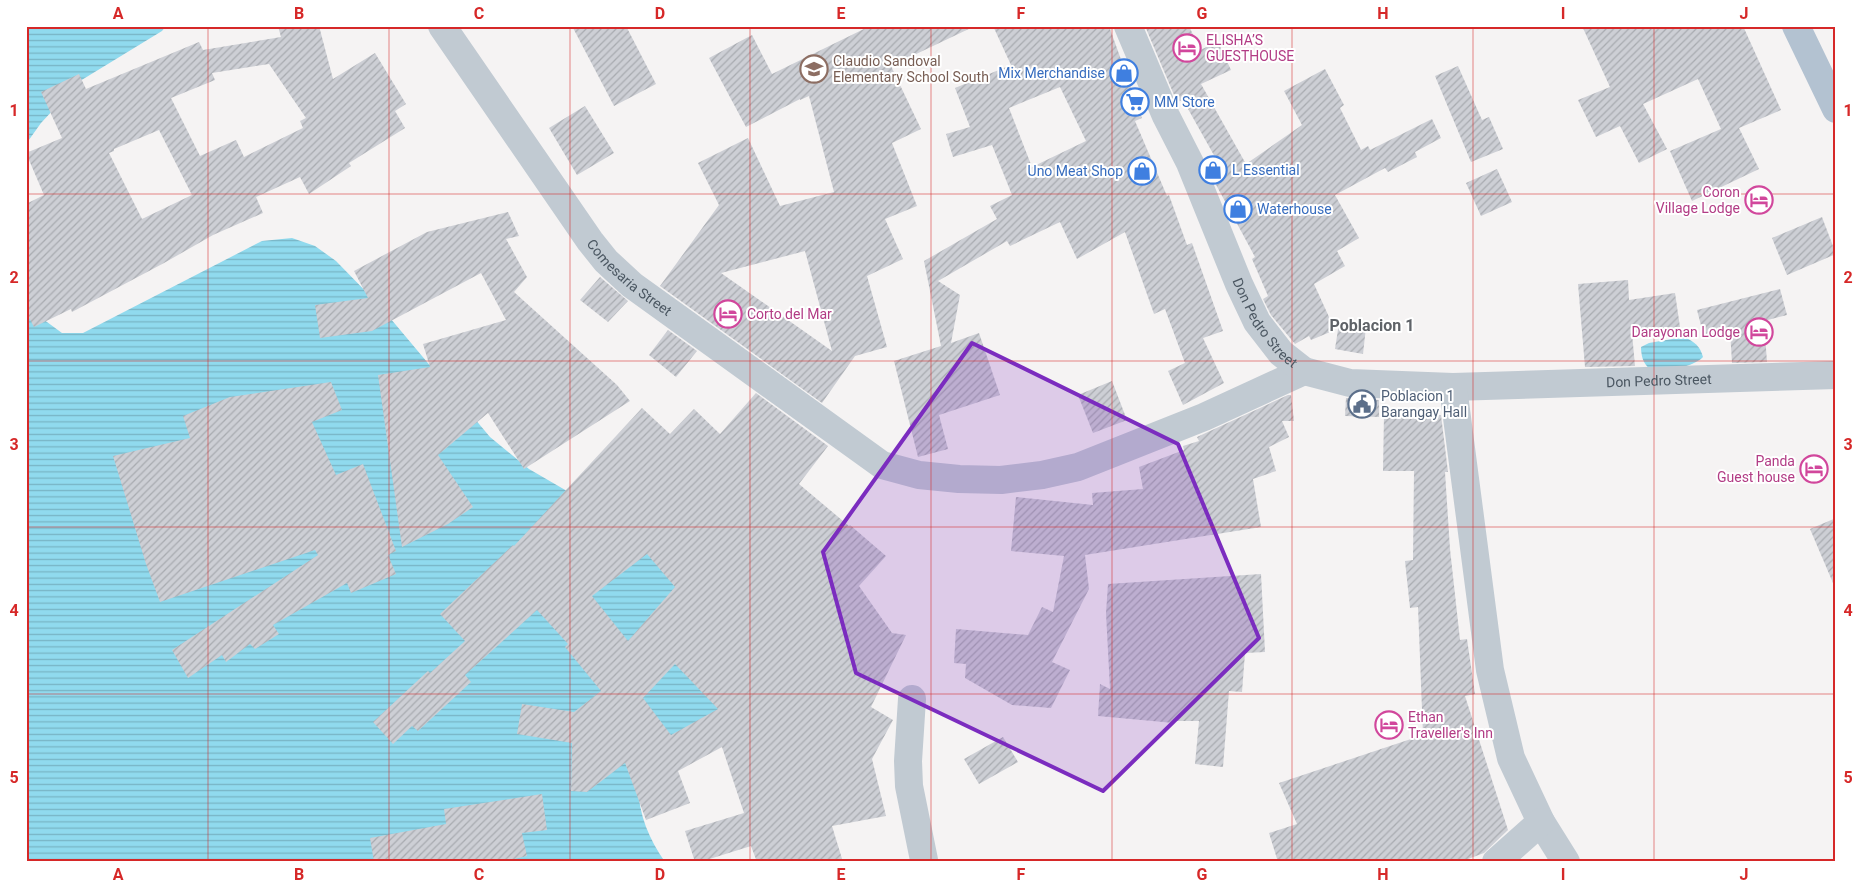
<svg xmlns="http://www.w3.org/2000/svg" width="1862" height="888" viewBox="0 0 1862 888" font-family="Roboto,sans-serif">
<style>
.water{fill:url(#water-rules)}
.building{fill:url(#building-hatch);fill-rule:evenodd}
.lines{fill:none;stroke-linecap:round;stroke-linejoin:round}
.minor{stroke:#c1cad2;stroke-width:28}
.major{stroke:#b3c2d1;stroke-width:28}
.marked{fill:#7b2cbf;fill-opacity:0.2;stroke:#7b2cbf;stroke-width:4;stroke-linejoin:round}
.grid{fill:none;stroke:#d62828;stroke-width:1;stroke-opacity:0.55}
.labels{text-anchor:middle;stroke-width:4;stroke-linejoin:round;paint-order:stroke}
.hotel-label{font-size:14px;fill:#b23c85;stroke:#fff;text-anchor:start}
.education-label{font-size:14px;fill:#785e54;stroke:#fff;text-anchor:start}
.shop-label{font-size:14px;fill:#366cbe;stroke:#fff;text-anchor:start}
.street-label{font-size:14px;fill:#4a5661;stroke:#fff}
.service-label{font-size:14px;fill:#4e5e75;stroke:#fff;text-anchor:start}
.quarter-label{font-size:16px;font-weight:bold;fill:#5f6368;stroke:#fff}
.neatline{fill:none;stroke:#d62828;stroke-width:2}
.grid-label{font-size:16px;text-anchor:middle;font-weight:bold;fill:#d62828}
</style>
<defs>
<pattern id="water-rules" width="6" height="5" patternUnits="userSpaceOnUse" patternTransform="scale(1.25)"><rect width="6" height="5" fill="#90daee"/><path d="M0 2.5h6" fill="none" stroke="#78b4c4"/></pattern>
<pattern id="building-hatch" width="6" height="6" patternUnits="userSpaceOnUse" patternTransform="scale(1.25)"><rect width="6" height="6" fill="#cdcfd5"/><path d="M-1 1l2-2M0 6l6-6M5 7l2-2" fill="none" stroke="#a8abb0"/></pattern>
</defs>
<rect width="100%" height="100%" fill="#f5f3f3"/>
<g class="water">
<polygon points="26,26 166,26 162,31 80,81 41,123 26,144"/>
<path d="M292 238 315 246 336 261 380 306 490 437 529 469 617 520 766 673 638 787C639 815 649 839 665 862H26V299L32 311 62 333H83L262 241Z"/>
<path d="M1684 337C1695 342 1700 346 1703 357 1696 366 1659 375 1650 369 1643 364 1641 355 1641 347L1649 343Z"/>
</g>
<g class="building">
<path d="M278 26H319L333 79 375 53 406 104 395 111 405 128 349 163 351 166 309 194 300 177 256 197 263 213 213 235 164 263 72 312 71 309 34 327 26 312V204L44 195 26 153 62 138 41 92 79 74 86 89 199 42 203 50 281 37ZM269 64 306 118 300 121 303 128 244 157 236 140 200 156 171 98 215 80 212 73ZM159 130 192 195 142 219 109 153 114 151V149Z"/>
<polygon points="572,26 626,26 656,84 614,106"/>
<path d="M870 26H975L891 66 921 129 892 143 917 206 885 219 903 259 867 276 887 347 855 356 822 403 660 286 719 205 698 163 748 138 780 206 834 192 809 96 800 100V99L746 127 709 58 752 35 772 74ZM805 251 832 351 721 273Z"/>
<path d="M993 26H1109L1142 118 1135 121 1167 196 1169 195 1187 245 1192 243 1223 331 1203 338 1224 383 1183 405 1168 371 1185 363 1165 309 1154 314 1125 232 1077 259 1060 222 1010 246 1007 241 938 281 960 295 951 343 979 333 1000 395 939 415 948 449 918 457 894 361 941 346 924 261 997 219 990 206 1012 195 992 145 953 157 946 134 970 127 955 88 1011 65ZM1060 87 1086 141 1032 167 1009 108Z"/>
<polygon points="1145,26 1189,26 1200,50 1218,42 1231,70 1201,84 1246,164 1302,125 1284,91 1325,69 1344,105 1340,108 1361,150 1368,146 1370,150 1432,119 1441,138 1415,152 1417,157 1388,172 1385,168 1335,195 1359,238 1337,251 1345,266 1314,284 1335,330 1311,340 1309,336 1295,344 1271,315 1263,299 1268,296 1252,259 1255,257 1214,181 1225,175 1183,100 1177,102"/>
<polygon points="1582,26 1743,26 1781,110 1739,128 1759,169 1692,201 1670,151 1721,129 1698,79 1643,104 1667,149 1639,163 1620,126 1596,137 1578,100 1610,87"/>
<polygon points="1458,66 1482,120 1489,117 1503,149 1471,162 1435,76"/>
<polygon points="585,106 614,153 577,175 549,128"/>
<polygon points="1497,169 1512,202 1481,216 1466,183"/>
<polygon points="508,212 519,236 506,239 527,277 514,292 617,385 630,401 524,469 488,413 438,455 473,507 448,524 402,547 378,375 430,367 423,344 506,320 481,273 372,331 320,338 315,305 368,298 354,271 427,232"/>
<polygon points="1822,217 1836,254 1787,275 1772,238"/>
<polygon points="600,277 628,301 608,322 580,300"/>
<polygon points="1628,280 1629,300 1675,293 1680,327 1632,333 1635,366 1585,367 1578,284"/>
<polygon points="1780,289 1787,315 1764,321 1767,362 1732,363 1730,330 1704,337 1697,310"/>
<polygon points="1339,323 1366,327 1363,354 1335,349"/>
<polygon points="668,330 697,351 676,377 649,355"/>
<polygon points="1112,381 1127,420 1093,433 1078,395"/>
<polygon points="331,382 342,410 312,422 336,475 363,464 396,551 388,555 396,574 351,593 347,583 273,625 279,634 255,649 250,644 226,662 222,655 188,678 172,650 318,555 315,550 160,602 146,564 113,456 190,438 183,416 230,397"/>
<path d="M756 393 828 446 799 484 849 526 850 525 886 556 859 586 892 633 906 635 871 707 893 720 872 759 886 816 832 826 843 862H757L751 846 700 862H695L685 831 744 813 722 747 678 771 690 803 646 820 625 763 587 792 571 791 572 743 517 734 522 704 574 712 601 691 565 647 568 644 537 610 465 675 471 682 418 731 412 726 393 744 373 722 428 671 430 673 465 641 440 614 513 545 514 546 642 408 670 434 694 409 720 434ZM647 554 675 587 628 641 592 596ZM675 664 718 709 671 735 643 698Z"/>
<polygon points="1288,395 1291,395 1294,421 1282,421 1289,437 1269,447 1276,471 1253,479 1261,527 1085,555 1089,589 1052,662 1070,670 1051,708 1012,705 965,678 966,664 954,663 956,629 1028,635 1042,607 1053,612 1064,556 1011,551 1016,497 1093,505 1092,493 1143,489 1139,467 1184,450 1183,446 1199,441 1197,437"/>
<polygon points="1346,398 1379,400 1379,417 1345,416"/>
<polygon points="1384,414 1441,415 1448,472 1445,472 1450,549 1460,640 1467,639 1475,694 1465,696 1508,830 1484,853 1460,862 1278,862 1269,833 1297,824 1279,783 1423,735 1418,607 1410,608 1405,561 1413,560 1414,471 1383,471"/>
<polygon points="1836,518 1836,590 1810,529"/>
<polygon points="1261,574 1265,652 1245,653 1242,692 1229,691 1223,767 1195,764 1199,721 1175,721 1174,723 1098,716 1100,684 1110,689 1106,613 1108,584"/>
<polygon points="1003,737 1018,762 979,784 964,759"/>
<polygon points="542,794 547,830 522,833 527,856 501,862 374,862 370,838 446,824 444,809"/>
</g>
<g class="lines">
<g class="minor">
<path id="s1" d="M442 26 590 241 606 261 632 285 882 465 919 475 959 479 1001 480 1042 475 1078 467 1204 417 1304 371"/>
<path id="s2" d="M1128 26 1166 116 1190 163 1239 284 1257 322 1281 353 1304 371 1350 383 1453 387 1836 375"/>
<polyline points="1453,387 1490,670 1511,758 1541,822 1566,862"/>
<polyline points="912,699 908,761 909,786 924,860"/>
<polyline points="1496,862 1541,822"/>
</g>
<polyline class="major" points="1796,26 1836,109"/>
</g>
<path class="marked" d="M972 343 1178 444 1259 638 1103 791 856 673 823 552Z"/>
<path class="grid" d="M208 26V862M389 26V862M570 26V862M750 26V862M931 26V862M1112 26V862M1292 26V862M1473 26V862M1654 26V862M26 194H1836M26 361H1836M26 527H1836M26 694H1836"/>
<defs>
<g id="hotel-ring" transform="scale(1.4375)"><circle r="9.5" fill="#fff" stroke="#d1479c" stroke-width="1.5"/><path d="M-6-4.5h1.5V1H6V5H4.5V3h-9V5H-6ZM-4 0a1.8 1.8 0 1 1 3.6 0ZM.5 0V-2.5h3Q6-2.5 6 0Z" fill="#d1479c"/></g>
<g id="school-ring" transform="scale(1.4375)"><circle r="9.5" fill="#fff" stroke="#8d6e63" stroke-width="1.5"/><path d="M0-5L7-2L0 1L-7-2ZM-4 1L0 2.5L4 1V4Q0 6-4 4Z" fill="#8d6e63"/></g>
<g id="shop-ring" transform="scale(1.4375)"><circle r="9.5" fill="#fff" stroke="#3f7fe0" stroke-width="1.5"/><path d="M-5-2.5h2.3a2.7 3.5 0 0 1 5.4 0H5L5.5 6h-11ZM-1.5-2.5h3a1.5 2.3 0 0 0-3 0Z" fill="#3f7fe0"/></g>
<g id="supermarket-ring" transform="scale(1.4375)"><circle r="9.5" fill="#fff" stroke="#3f7fe0" stroke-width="1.5"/><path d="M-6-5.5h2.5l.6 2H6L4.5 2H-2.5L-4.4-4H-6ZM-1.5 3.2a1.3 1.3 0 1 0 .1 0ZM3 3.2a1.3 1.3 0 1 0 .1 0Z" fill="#3f7fe0"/></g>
<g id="civic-ring" transform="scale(1.4375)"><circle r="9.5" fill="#fff" stroke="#5c6f8a" stroke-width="1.5"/><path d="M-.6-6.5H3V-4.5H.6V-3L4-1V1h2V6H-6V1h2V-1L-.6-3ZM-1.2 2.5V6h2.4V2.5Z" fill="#5c6f8a"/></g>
</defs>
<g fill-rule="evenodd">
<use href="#hotel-ring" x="1187" y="48"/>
<use href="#school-ring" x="814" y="69"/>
<use href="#shop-ring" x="1124" y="73"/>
<use href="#supermarket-ring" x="1135" y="102"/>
<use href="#shop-ring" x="1213" y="170"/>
<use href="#shop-ring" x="1142" y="171"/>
<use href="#hotel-ring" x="1759" y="200"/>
<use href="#shop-ring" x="1238" y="209"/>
<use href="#hotel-ring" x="728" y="314"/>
<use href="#hotel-ring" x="1759" y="332"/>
<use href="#civic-ring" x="1362" y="404"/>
<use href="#hotel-ring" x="1814" y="469"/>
<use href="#hotel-ring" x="1389" y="725"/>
</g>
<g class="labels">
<g class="hotel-label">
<text x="1206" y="45">ELISHA’S<tspan x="1206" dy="16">GUESTHOUSE</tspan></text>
<text x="1740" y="197" text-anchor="end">Coron<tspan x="1740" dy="16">Village Lodge</tspan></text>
<text x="747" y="319">Corto del Mar</text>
<text x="1740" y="337" text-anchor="end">Darayonan Lodge</text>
<text x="1795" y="466" text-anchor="end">Panda<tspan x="1795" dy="16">Guest house</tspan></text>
<text x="1408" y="722">Ethan<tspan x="1408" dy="16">Traveller's Inn</tspan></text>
</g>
<g class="education-label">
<text x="833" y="66">Claudio Sandoval<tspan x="833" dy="16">Elementary School South</tspan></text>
</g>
<g class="shop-label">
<text x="1105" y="78" text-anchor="end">Mix Merchandise</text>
<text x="1154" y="107">MM Store</text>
<text x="1232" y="175">L Essential</text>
<text x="1123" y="176" text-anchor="end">Uno Meat Shop</text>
<text x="1257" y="214">Waterhouse</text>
</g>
<g class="street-label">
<text dy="5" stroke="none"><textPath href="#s1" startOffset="315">Comesaria Street</textPath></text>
<text dy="5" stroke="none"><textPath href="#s2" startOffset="328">Don Pedro Street</textPath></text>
<text dy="5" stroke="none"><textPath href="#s2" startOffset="748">Don Pedro Street</textPath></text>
</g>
<g class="service-label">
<text x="1381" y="401">Poblacion 1<tspan x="1381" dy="16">Barangay Hall</tspan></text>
</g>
<g class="quarter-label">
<text x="1372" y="331">Poblacion 1</text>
</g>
</g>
<rect width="1862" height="888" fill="none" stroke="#ffffff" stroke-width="55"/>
<rect x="28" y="28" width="1806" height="832" class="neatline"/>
<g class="grid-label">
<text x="118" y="19">A</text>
<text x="299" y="19">B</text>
<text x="479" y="19">C</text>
<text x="660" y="19">D</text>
<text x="841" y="19">E</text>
<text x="1021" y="19">F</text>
<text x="1202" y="19">G</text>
<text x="1383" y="19">H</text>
<text x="1563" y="19">I</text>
<text x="1744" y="19">J</text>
<text x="14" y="116">1</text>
<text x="1848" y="116">1</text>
<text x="14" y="283">2</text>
<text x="1848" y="283">2</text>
<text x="14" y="450">3</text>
<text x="1848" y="450">3</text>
<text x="14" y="616">4</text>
<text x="1848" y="616">4</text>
<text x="14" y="783">5</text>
<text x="1848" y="783">5</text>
<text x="118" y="880">A</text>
<text x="299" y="880">B</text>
<text x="479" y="880">C</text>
<text x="660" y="880">D</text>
<text x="841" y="880">E</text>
<text x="1021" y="880">F</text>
<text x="1202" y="880">G</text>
<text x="1383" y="880">H</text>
<text x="1563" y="880">I</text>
<text x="1744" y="880">J</text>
</g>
</svg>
